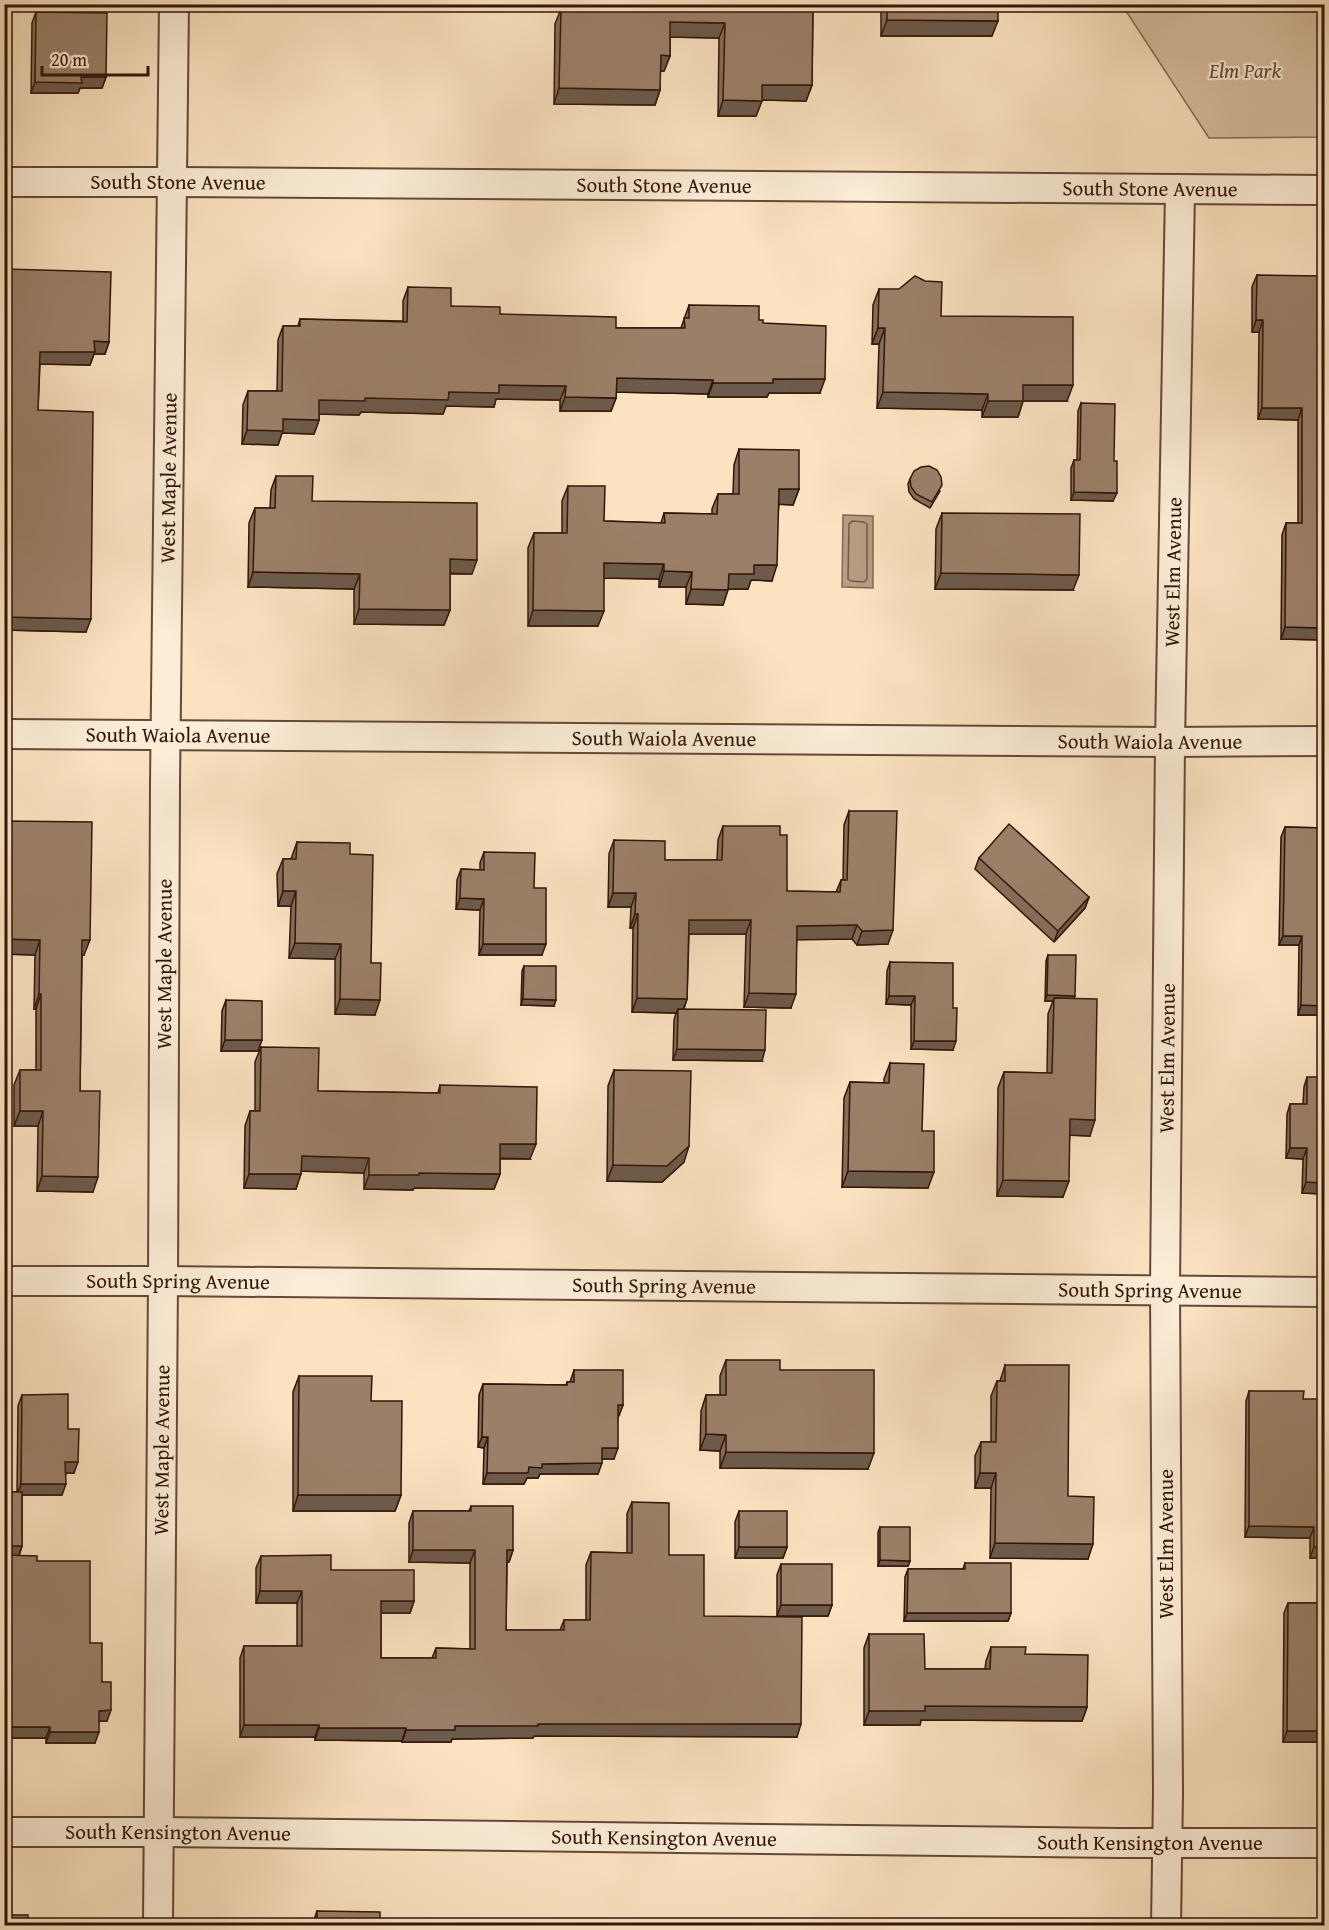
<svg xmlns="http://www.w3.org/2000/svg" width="1329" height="1930" viewBox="0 0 1329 1930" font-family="'Gentium Book Plus',serif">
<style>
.green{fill:#d9c0a2;stroke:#866a56;stroke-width:1.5}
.water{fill:#b79d83;stroke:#826753;stroke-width:1.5}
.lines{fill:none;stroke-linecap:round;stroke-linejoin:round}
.shore{stroke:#745946;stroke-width:1.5}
.street-casing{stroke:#644838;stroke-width:32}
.street{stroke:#fcedd7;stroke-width:28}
.wall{fill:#856e5a;stroke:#32150a;stroke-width:1.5}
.shaded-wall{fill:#6c5a4a;stroke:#32150a;stroke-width:1.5}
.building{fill:#9b8069;stroke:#32150a;stroke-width:1.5}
.labels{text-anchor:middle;stroke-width:4.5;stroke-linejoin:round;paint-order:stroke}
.park-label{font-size:21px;font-style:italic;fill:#644838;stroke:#fcedd7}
.street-label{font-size:21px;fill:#32150a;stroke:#fcedd7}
</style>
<rect width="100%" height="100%" fill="#fbe3c1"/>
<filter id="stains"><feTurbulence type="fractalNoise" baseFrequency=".00333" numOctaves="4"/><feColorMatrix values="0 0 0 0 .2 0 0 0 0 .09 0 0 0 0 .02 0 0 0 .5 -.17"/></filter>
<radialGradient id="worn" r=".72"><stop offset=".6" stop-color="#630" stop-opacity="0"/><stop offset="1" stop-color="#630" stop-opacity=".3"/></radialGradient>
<polygon class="green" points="1122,5 1324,5 1324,137 1209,138"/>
<polygon class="water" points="843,515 873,516 873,588 842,587"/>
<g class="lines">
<polygon class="shore" points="852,521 864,522 867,524 867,579 864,582 851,581 848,579 849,524"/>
<g class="street-casing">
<g id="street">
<path id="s1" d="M4 182H172L1324 190"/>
<path id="s2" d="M4 734 1170 742 1324 741"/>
<path id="s3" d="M4 1281H163L1324 1292"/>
<path id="s4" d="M4 1832H158L1119 1843H1324"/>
<path id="s5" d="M158 1926 163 1281 165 784 174 4"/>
<path id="s6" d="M1166 1926 1168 1793 1165 1291 1170 742 1180 191"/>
</g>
</g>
<use href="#street" class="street"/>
</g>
<g class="wall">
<polygon points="565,4 813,4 812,85 806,101 762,100 756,116 718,116 719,38 670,37 670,56 664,71 660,71 660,90 655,105 554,104 555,24 561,9 566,9"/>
<polygon points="881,4 998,4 992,36 881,36"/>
<polygon points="36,12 106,77 102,88 80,88 78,93 31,93 32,23"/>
<polygon points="4,270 109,342 105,354 94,354 90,365 40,364 38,410 86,632 4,630"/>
<polygon points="1257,275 1324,293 1324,640 1281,639 1282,535 1286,523 1298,523 1298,420 1258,419 1259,332 1252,332 1252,287"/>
<polygon points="408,287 451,306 500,314 616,328 681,328 689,305 759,320 820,393 769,393 767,397 708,397 708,394 616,392 616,398 611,411 560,411 560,400 496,399 494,407 446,406 443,414 361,412 359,415 319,414 319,420 314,434 282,433 278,445 242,444 243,405 248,391 277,391 278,340 283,326 298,326 300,319 403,321 403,301"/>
<polygon points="879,289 941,316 1067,401 1023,401 1018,417 982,417 982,410 877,408 879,344 872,344 873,305"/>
<polygon points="1081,403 1113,501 1071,500 1071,468 1074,460 1077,460 1078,411"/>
<polygon points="739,449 799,489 793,505 779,504 772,581 751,580 748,589 728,589 723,605 686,604 686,587 659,587 659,579 604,578 598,626 528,626 528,548 534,533 562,533 562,501 568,486 604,521 661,523 664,513 712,514 712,509 718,494 733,494 734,465"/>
<polygon points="276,476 312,501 472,574 450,574 450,610 444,625 354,624 354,589 248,587 249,523 255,508 270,508 271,490"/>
<polygon points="910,479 940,491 930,508 914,499 909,492 908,484"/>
<polygon points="942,513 1073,590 935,589 936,529"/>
<polygon points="849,811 888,944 857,945 852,939 797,939 791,1008 744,1007 746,934 689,934 687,999 684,1009 762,1061 673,1060 674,1020 676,1013 632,1012 633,928 630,928 631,907 608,907 609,854 614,840 665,860 717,860 718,840 723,826 780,835 787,891 836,892 841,880 843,880 844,825"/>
<polygon points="4,821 84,955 82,955 80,1091 93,1192 37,1191 38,1126 14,1126 14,1085 20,1070 36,1070 36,1009 34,1009 35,955 4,954"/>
<polygon points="1285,827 1324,828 1324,1015 1298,1015 1299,945 1279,945 1281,837"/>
<polygon points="297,842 350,854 371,963 375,1015 335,1014 335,959 289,958 291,906 278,906 277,874 283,859 291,859"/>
<polygon points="484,852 534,888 542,955 479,955 480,910 456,909 457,880 461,869 480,870 480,863"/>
<polygon points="979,858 1089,897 1085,908 1054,942 975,869"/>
<polygon points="1048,955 1074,999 1090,1136 1070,1135 1063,1197 997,1196 998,1088 1004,1072 1047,1073 1048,1014 1053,1001 1045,1001 1046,961"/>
<polygon points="890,962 953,1050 911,1049 911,1005 886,1004 887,971"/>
<polygon points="524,966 554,1006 521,1005 522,971"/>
<polygon points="226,1000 258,1051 221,1051 222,1011"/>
<polygon points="261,1047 318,1091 438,1093 440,1085 530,1159 500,1159 500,1174 494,1189 414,1188 413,1190 364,1189 364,1173 301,1171 296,1189 244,1188 245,1126 250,1111 255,1111 255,1062"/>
<polygon points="890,1063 928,1188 842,1187 844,1098 850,1082 884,1083 884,1079"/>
<polygon points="614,1070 684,1162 662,1182 607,1181 608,1086"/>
<polygon points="1307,1077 1324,1194 1302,1193 1303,1159 1286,1158 1287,1114 1290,1104 1303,1104 1304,1087"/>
<polygon points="726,1360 780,1370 868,1469 720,1468 720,1451 700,1450 701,1411 706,1395 720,1395 720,1376"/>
<polygon points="1005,1365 1068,1496 1088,1559 990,1558 991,1488 975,1488 975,1456 981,1442 991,1442 991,1396 997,1381 1000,1381"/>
<polygon points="574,1370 623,1405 618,1416 614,1459 602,1459 598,1474 540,1474 538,1478 527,1478 524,1484 483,1484 484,1448 478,1447 479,1395 483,1384 566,1385 567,1382 570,1382"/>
<polygon points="299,1376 401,1495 395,1511 293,1511 293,1392"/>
<polygon points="1249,1391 1303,1399 1324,1558 1310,1558 1310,1538 1245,1537 1246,1401"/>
<polygon points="22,1395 68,1429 74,1473 66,1473 62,1495 22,1495 22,1546 19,1556 37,1561 90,1643 102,1682 107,1721 99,1721 95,1743 46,1743 46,1738 4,1738 4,1492 17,1492 18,1406"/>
<polygon points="632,1502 669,1555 704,1616 797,1737 534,1736 533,1738 452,1739 451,1742 402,1742 402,1741 315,1740 315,1737 240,1737 240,1658 244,1646 297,1646 297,1603 256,1603 256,1568 261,1556 331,1570 414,1601 410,1613 381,1613 381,1658 432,1658 436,1648 470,1649 470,1563 409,1562 409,1523 413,1511 469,1511 471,1506 513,1550 509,1562 507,1562 506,1630 560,1630 564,1620 586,1620 586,1565 591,1552 627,1553 627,1514"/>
<polygon points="739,1511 787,1547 783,1558 735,1558 735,1522"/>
<polygon points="880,1527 910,1561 908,1566 878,1566 878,1532"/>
<polygon points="965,1563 1011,1613 1008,1621 904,1621 905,1577 908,1569 963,1569"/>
<polygon points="781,1564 832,1605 828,1616 777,1616 777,1575"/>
<polygon points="1288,1603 1324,1603 1324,1742 1283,1742 1284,1613"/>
<polygon points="869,1634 925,1669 985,1669 986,1661 991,1647 1025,1654 1087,1707 1082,1721 921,1720 920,1725 864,1725 864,1648"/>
<polygon points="317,1911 380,1926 312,1926"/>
</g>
<g class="shaded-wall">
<polygon points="887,20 998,21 992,36 881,36"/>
<polygon points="670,22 725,23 719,38 665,37"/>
<polygon points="661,55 670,56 664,71 655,71"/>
<polygon points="81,77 106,77 102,88 80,88 78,93 31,93 35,82"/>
<polygon points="762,85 812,85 806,101 756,100"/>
<polygon points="559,88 660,90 655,105 554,104"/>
<polygon points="723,100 762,101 756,116 718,116"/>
<polygon points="1256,320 1263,320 1259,332 1252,332"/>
<polygon points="878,328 885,328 879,344 872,344"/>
<polygon points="94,341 109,342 105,354 94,354 90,365 35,364 40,352"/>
<polygon points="617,378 713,380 708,394 612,392"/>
<polygon points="773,379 825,379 820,393 769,393 767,397 708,397 713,383"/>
<polygon points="499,385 566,386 560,400 496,399 494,407 446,406 443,414 361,412 359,415 314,414 319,400 449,392"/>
<polygon points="1023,385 1073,385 1067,401 1023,401 1018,417 982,417 988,401"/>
<polygon points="883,392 988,394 982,410 877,408"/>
<polygon points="565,397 616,398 611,411 560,411"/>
<polygon points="1262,408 1302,408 1298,420 1258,419"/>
<polygon points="283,419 319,420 314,434 282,433 278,445 242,444 247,430"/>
<polygon points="779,489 799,489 793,505 774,504"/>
<polygon points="1074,492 1117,493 1113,501 1071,500"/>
<polygon points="450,559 477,560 472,574 445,573"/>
<polygon points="604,563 664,564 659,579 599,578"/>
<polygon points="754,565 777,565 772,581 751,580 748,589 723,589 729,574"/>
<polygon points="664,571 692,572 686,587 659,587"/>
<polygon points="253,572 360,574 354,589 248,587"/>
<polygon points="941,573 1079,575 1073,590 935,589"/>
<polygon points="691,589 728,590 723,605 686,604"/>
<polygon points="359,609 450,610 444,625 354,624"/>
<polygon points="533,610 604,611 598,626 528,626"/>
<polygon points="4,617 91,619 86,632 4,630"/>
<polygon points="1285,627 1324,628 1324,640 1281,639"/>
<polygon points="283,891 296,891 291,906 278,906"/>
<polygon points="613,893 636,893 631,907 608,907"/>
<polygon points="1089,897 1085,908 1054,942 1058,931"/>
<polygon points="460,898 484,899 480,910 456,909"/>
<polygon points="635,914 638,914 633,928 630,928"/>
<polygon points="689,920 751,920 746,934 684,934"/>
<polygon points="857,925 852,939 792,940 797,926"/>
<polygon points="893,930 888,944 857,945 862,931"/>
<polygon points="1283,936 1302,936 1299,945 1279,945"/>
<polygon points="4,939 40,940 35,955 4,954"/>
<polygon points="82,940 90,940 84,955 77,955"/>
<polygon points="295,943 341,944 335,959 289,958"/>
<polygon points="483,944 546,944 542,955 479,955"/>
<polygon points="749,993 796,994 791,1008 744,1007"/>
<polygon points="39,994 41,994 36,1009 34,1009"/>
<polygon points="1047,995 1075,996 1073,1002 1054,998 1053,1001 1045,1001"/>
<polygon points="889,996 915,996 911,1005 886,1004"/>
<polygon points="637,998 687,999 682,1013 678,1009 676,1013 632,1012"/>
<polygon points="340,999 380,1000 375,1015 335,1014"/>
<polygon points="523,999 556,1000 554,1006 521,1005"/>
<polygon points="1301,1005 1324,1006 1324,1015 1298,1015"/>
<polygon points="225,1040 262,1040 258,1051 221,1051"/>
<polygon points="914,1041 956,1041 953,1050 911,1049"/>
<polygon points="677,1049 765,1050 762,1061 673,1060"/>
<polygon points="20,1111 43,1111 38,1126 14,1126"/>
<polygon points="1070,1119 1095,1120 1090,1136 1064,1135"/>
<polygon points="500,1144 536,1144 530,1159 495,1158"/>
<polygon points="689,1146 684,1162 662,1182 607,1181 613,1165"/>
<polygon points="1290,1148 1307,1148 1303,1159 1286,1158"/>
<polygon points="302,1156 369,1158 364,1173 296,1171"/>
<polygon points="848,1171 934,1172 928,1188 842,1187"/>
<polygon points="419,1173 500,1174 494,1189 414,1188 413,1190 364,1189 369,1175"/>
<polygon points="249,1174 301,1174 296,1189 244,1188"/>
<polygon points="42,1176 98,1177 93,1192 37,1191"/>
<polygon points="1003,1180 1069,1181 1063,1197 997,1196"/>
<polygon points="1306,1182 1324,1183 1324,1194 1302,1193"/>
<polygon points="618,1405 623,1405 619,1416 614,1416"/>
<polygon points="706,1434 726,1435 720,1451 700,1450"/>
<polygon points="482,1437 488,1437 484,1448 478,1447"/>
<polygon points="602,1448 618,1448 614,1459 598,1459"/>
<polygon points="726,1452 874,1453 868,1469 720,1468"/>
<polygon points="65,1462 78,1462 74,1473 61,1473"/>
<polygon points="602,1463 598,1474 540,1474 538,1478 527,1478 524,1484 483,1484 487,1473 529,1467 542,1464"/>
<polygon points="980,1473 996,1473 991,1488 975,1488"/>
<polygon points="21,1484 66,1484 62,1495 17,1495"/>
<polygon points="298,1495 401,1495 395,1511 293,1511"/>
<polygon points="1249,1526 1314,1527 1310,1538 1245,1537"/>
<polygon points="995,1543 1093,1544 1088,1559 990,1558"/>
<polygon points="4,1546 22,1546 17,1560 4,1560"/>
<polygon points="739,1547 787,1547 783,1558 735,1558"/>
<polygon points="1314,1547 1324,1547 1324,1558 1310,1558"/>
<polygon points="413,1550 475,1550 470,1563 409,1562"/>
<polygon points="507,1550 513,1550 509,1562 503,1562"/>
<polygon points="880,1560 910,1561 908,1566 878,1566"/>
<polygon points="260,1591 302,1591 297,1603 256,1603"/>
<polygon points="381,1601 414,1601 410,1613 377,1613"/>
<polygon points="781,1605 832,1605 828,1616 777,1616"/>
<polygon points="907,1613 1011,1613 1008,1621 904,1621"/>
<polygon points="925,1706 1087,1707 1082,1721 921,1720 920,1725 864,1725 869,1711"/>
<polygon points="111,1710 107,1721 95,1721 99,1711"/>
<polygon points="538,1724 801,1724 797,1737 534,1736 533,1738 452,1739 451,1742 402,1742 406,1730 455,1726"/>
<polygon points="244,1725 319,1725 315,1737 240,1737"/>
<polygon points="4,1727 50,1727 46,1738 4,1738"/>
<polygon points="319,1728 406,1728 402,1741 315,1740"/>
<polygon points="1287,1731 1324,1731 1324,1742 1283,1742"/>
<polygon points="50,1732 99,1732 95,1743 46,1743"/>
</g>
<g class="building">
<polygon points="575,4 813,4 812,85 762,85 762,101 723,100 725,23 670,22 670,56 661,55 660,90 559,88 561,9 576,9"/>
<polygon points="887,4 998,4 998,21 887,20"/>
<polygon points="36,12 107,13 106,77 81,77 82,83 35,82"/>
<polygon points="5,269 111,272 109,342 94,341 95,352 40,352 38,410 93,412 91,619 4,617 4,545 6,545 7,485 4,485"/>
<polygon points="1257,275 1321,276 1321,293 1324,293 1324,628 1285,627 1286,523 1302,523 1302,408 1262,408 1263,320 1256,320"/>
<polygon points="915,276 925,281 942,282 941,316 1073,317 1073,385 1023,385 1023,401 988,401 988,394 883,392 885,328 878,328 879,289 899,289"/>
<polygon points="408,287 451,288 451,306 500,307 500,314 616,317 616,328 685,328 684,318 689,318 689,305 759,306 759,320 763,320 763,323 826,326 825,379 773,379 773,383 713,383 713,380 617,378 616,398 565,397 566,386 499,385 499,393 449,392 448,400 365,398 365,401 319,400 319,420 283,419 283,431 247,430 248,391 282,391 283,326 300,326 300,319 407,322"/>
<polygon points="1081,403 1115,404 1114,461 1117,461 1117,493 1074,492 1074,460 1080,460"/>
<polygon points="739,449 799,450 799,489 779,489 777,565 754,565 754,574 729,574 728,590 691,589 692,572 664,571 664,564 604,563 604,611 533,610 534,533 567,533 568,486 605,486 604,521 665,523 664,513 717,514 718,494 739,494"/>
<polygon points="929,466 937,470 941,477 942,485 932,502 916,494 911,487 910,479 914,471 921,467"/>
<polygon points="276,476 313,476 312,501 477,503 477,560 450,559 450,610 359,609 360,574 253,572 255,508 275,508"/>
<polygon points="942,513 1080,514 1079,575 941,573"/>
<polygon points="849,811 897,811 893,930 862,931 857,925 797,926 796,994 749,993 751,920 689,920 687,999 637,998 638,914 635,914 636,893 613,893 614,840 665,841 665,860 722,860 723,826 780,826 780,835 787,835 787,891 840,892 841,880 847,880"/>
<polygon points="4,821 92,822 90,940 82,940 80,1091 100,1091 98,1177 42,1176 43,1111 20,1111 20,1070 41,1070 41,994 39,994 40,940 4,939"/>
<polygon points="1009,824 1089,897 1058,931 979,858"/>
<polygon points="1285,827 1324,828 1324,1006 1301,1005 1302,936 1283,936"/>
<polygon points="297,842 350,843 350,854 373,855 371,963 381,963 380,1000 340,999 341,944 295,943 296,891 283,891 283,859 296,859"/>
<polygon points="484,852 535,853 534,888 546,888 546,944 483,944 484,899 460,898 461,869 484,870"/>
<polygon points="1048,955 1076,955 1075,996 1047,995"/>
<polygon points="890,962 953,963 953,1008 957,1008 956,1041 914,1041 915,996 889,996"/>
<polygon points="524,966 556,966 556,1000 523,999"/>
<polygon points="1054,998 1097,999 1095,1120 1070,1119 1069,1181 1003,1180 1004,1072 1052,1073"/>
<polygon points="226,1000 262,1001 262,1040 225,1040"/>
<polygon points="678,1009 766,1010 765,1050 677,1049"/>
<polygon points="261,1047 319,1048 318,1091 440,1093 440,1085 537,1087 536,1144 500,1144 500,1174 419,1173 419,1175 369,1175 369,1158 302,1156 301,1174 249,1174 250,1111 260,1111"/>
<polygon points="890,1063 924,1064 922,1131 934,1131 934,1172 848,1171 850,1082 889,1083"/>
<polygon points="614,1070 691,1071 689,1146 667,1166 613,1165"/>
<polygon points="1307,1077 1324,1077 1324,1183 1306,1182 1307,1148 1290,1148 1290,1104 1307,1104"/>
<polygon points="726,1360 780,1360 780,1370 874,1370 874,1453 726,1452 726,1435 706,1434 706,1395 726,1395"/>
<polygon points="1005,1365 1069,1365 1068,1496 1094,1497 1093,1544 995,1543 996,1473 980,1473 981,1442 996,1442 997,1381 1005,1381"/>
<polygon points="574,1370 623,1370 623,1405 618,1405 618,1448 602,1448 602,1463 542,1464 542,1468 529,1467 528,1473 487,1473 488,1437 482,1437 483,1384 567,1385 567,1382 574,1382"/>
<polygon points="299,1376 372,1376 371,1401 402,1401 401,1495 298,1495"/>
<polygon points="1249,1391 1304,1391 1303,1399 1324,1399 1324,1547 1314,1547 1314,1527 1249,1526"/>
<polygon points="68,1394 68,1429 79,1429 78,1462 65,1462 66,1484 21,1484 22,1395"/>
<rect x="4" y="1492" width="18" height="54"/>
<polygon points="632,1502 669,1503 669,1555 704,1555 704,1616 802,1617 801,1724 538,1724 538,1726 455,1726 455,1730 406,1730 406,1728 319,1728 319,1725 244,1725 244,1646 302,1646 302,1591 260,1591 261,1556 331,1555 331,1570 414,1570 414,1601 381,1601 381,1658 436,1658 436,1648 475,1649 475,1550 413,1550 413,1511 471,1511 471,1506 513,1506 513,1550 507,1550 506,1630 564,1630 564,1620 590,1620 591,1552 632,1553"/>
<rect x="739" y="1511" width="48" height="36"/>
<polygon points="880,1527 910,1527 910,1561 880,1560"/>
<polygon points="4,1555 37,1556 37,1561 90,1561 90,1643 102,1643 102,1682 111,1682 111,1710 99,1711 99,1732 50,1732 50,1727 4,1727"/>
<polygon points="965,1563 1011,1563 1011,1613 907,1613 908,1569 965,1569"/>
<rect x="781" y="1564" width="51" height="41"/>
<polygon points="1288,1603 1324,1603 1324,1731 1287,1731"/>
<polygon points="869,1634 924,1634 925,1669 990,1669 991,1647 1026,1647 1025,1654 1088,1655 1087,1707 925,1706 925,1711 869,1711"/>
<polygon points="317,1911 380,1912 380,1926 317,1926"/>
<rect x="4" y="1915" width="24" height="11"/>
</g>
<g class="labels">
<g class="park-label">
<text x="1245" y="78">Elm Park</text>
</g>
<g class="street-label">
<text dy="7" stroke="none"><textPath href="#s1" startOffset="174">South Stone Avenue</textPath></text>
<text dy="7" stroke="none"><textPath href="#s1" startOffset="660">South Stone Avenue</textPath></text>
<text dy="7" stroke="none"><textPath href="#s1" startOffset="1146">South Stone Avenue</textPath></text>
<text dy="7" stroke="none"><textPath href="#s5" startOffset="1448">West Maple Avenue</textPath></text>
<text dy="7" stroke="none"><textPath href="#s6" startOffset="1354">West Elm Avenue</textPath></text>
<text dy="7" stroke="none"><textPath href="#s2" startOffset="174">South Waiola Avenue</textPath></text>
<text dy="7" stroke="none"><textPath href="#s2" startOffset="660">South Waiola Avenue</textPath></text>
<text dy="7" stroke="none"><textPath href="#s2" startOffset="1146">South Waiola Avenue</textPath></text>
<text dy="7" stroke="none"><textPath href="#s5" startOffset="962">West Maple Avenue</textPath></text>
<text dy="7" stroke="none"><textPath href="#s6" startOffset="868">West Elm Avenue</textPath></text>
<text dy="7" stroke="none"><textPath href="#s3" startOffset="174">South Spring Avenue</textPath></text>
<text dy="7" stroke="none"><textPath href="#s3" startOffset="660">South Spring Avenue</textPath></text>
<text dy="7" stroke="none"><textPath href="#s3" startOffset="1146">South Spring Avenue</textPath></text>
<text dy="7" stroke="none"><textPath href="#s5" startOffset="476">West Maple Avenue</textPath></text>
<text transform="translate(1166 1544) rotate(-90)" y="7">West Elm Avenue</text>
<text dy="7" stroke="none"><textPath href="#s4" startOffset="174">South Kensington Avenue</textPath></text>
<text dy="7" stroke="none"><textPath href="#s4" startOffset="660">South Kensington Avenue</textPath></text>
<text dy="7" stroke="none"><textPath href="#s4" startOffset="1146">South Kensington Avenue</textPath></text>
</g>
</g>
<rect width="1329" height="1930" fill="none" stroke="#fbe3c1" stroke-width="24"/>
<rect x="6" y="6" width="1317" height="1918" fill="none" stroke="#32150a" stroke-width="3"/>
<rect x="12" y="12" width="1305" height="1906" fill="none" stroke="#32150a" stroke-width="1.5"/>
<path d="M42 66v9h106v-9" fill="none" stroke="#32150a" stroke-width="3"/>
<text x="51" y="66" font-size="18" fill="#32150a" stroke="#fcedd7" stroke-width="4.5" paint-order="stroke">20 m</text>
<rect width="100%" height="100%" filter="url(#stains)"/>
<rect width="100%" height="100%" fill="url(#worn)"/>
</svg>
